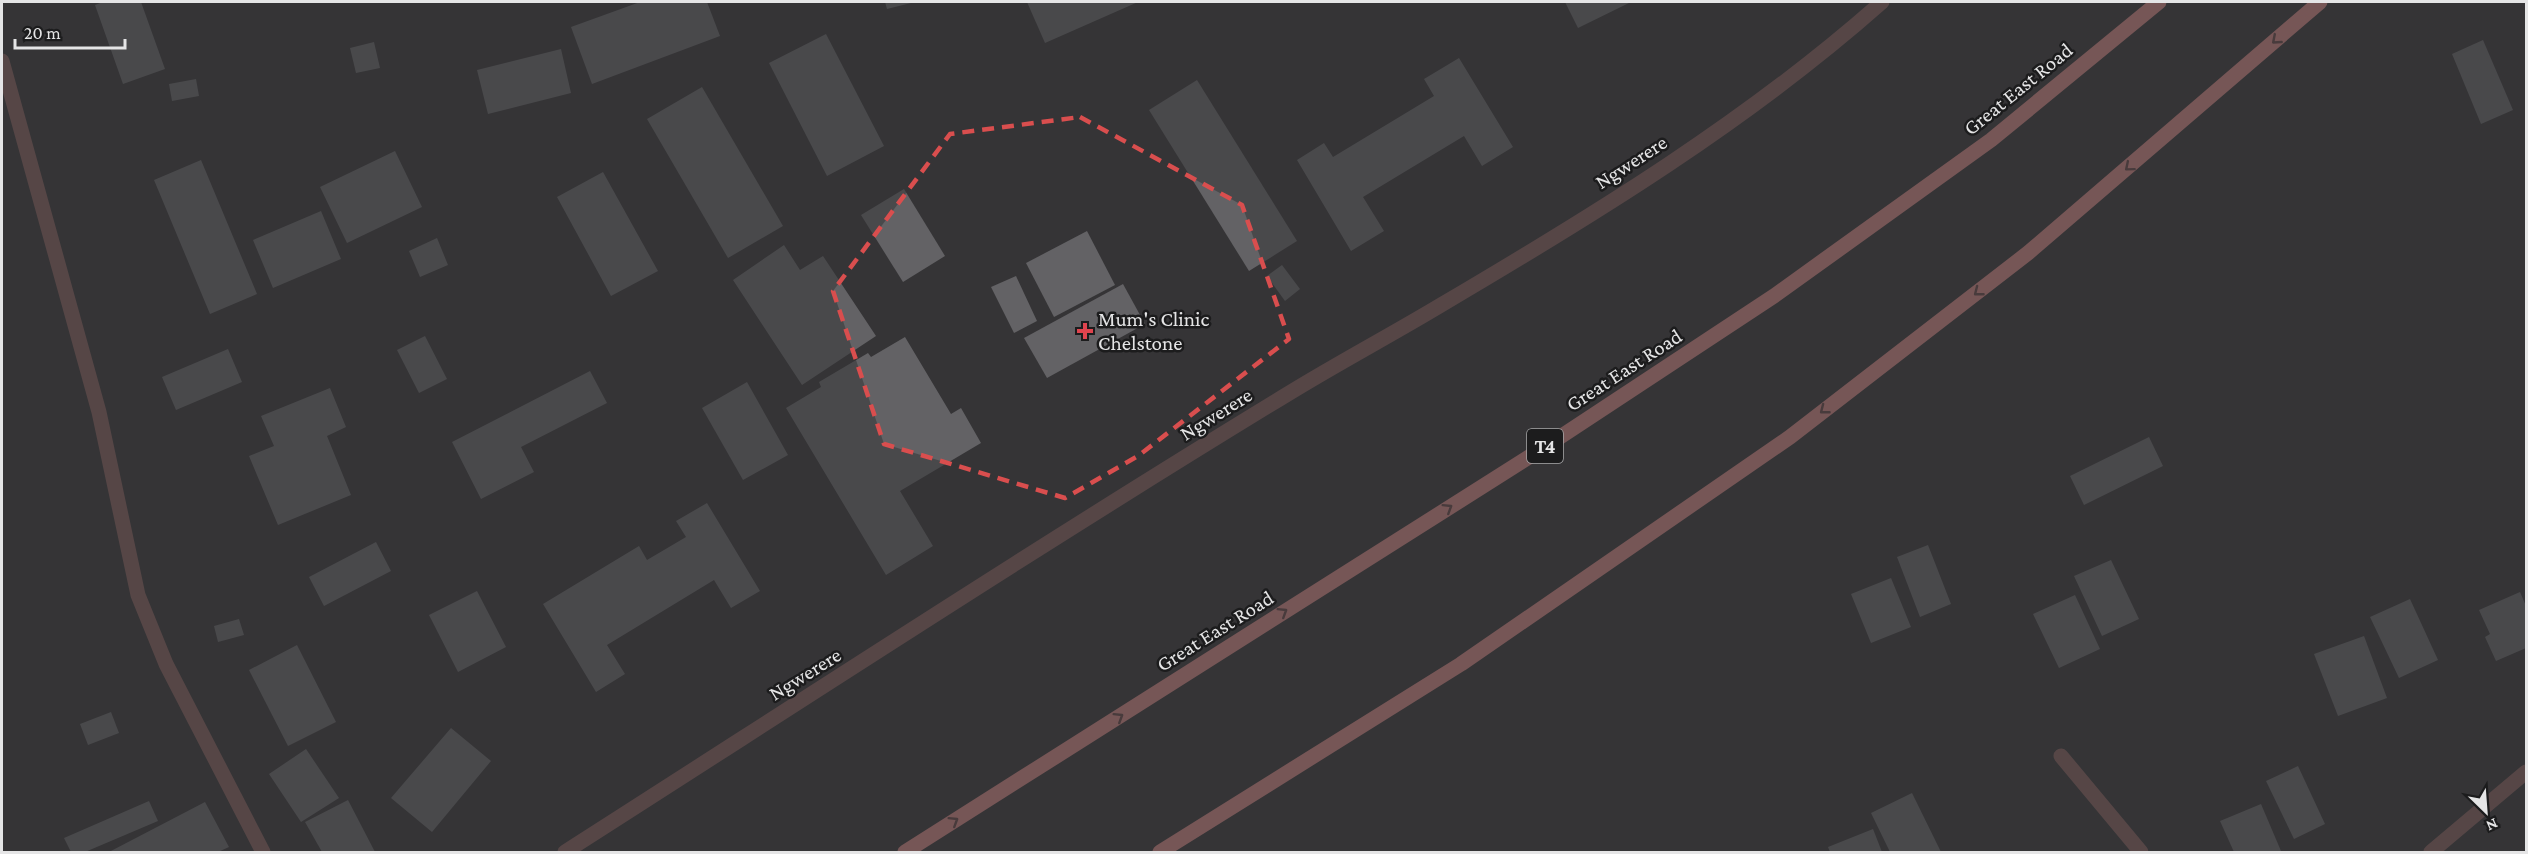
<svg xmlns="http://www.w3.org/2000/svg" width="2528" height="854" viewBox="0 0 2528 854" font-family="'Crimson Pro',serif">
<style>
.building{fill:#636265}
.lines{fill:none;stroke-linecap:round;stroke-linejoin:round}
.minor{stroke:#7f5b5a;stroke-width:15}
.major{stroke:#c67e7d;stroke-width:15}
.oneway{stroke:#604343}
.marked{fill:none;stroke:#d94e4e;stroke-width:4.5;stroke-dasharray:12 8;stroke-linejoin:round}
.health-dot{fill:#e0444e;stroke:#1c1c1d;stroke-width:2}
.labels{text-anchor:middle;stroke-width:5;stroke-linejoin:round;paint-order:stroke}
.shield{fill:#1c1c1d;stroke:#a9a9aa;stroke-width:1.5}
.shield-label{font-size:20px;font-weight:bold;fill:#e5e5e6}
.street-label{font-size:21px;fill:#e5e5e6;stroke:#1c1c1d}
.poi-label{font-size:21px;fill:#e5e5e6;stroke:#1c1c1d;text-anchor:start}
</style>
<rect width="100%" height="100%" fill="#353436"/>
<g class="building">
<polygon points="103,2 141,2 165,69 123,84 95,5"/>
<polygon points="640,2 707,2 720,36 592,84 571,27"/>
<polygon points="885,2 915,2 887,9"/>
<polygon points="1027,2 1138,2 1045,43"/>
<polygon points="1565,2 1631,2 1578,28"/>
<polygon points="826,34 884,146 827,176 769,63"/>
<polygon points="2483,40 2513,110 2481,124 2452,54"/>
<polygon points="374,42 380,68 356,73 350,48"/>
<polygon points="561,49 571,93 488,114 477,70"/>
<polygon points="1459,58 1513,147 1482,166 1464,136 1363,197 1384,231 1351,251 1297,160 1324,143 1333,157 1434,96 1424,79"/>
<polygon points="196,79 199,96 172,101 169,84"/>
<polygon points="1197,80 1297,241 1249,271 1149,110"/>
<polygon points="702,87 783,226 728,258 647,119"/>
<polygon points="395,151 422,207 347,243 320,187"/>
<polygon points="201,160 257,294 210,314 154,180"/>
<polygon points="603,172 658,271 611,296 557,197"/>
<polygon points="904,189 945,256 903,282 861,215"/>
<polygon points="321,211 341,259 273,288 253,240"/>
<polygon points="1087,231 1115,285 1054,317 1026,263"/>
<polygon points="437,238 448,265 420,277 409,251"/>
<polygon points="784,245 800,270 823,256 876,336 802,385 733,280"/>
<polygon points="1282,265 1300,289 1285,301 1267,276"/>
<polygon points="1016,276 1037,321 1014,333 991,287"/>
<polygon points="1123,284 1145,324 1047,378 1024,338"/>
<polygon points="425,336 447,379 419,393 397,350"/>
<polygon points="905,337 951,414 961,408 981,443 900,491 933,546 886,575 786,408 821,387 819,382 868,353 871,357"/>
<polygon points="228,349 242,382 176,410 162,377"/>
<polygon points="590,371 607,403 521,447 534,472 481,499 452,442"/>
<polygon points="747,382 788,455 743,480 702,408"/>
<polygon points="330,388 346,427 327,436 351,495 278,525 249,456 274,446 261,416"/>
<polygon points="2149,437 2163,466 2084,505 2070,476"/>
<polygon points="707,503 760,591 731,608 714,580 607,645 625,674 596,692 543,604 639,546 647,560 686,537 676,521"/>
<polygon points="376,542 391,571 324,606 309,577"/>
<polygon points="1928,545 1951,604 1920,617 1897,557"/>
<polygon points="2111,560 2139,619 2102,636 2074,576"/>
<polygon points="1891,578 1911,627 1871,643 1851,594"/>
<polygon points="477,591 506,647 458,672 429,615"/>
<polygon points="2520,592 2526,606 2526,648 2496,661 2485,637 2490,634 2479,610"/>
<polygon points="2075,595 2100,649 2059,668 2033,614"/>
<polygon points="2410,599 2438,660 2399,678 2370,617"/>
<polygon points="239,619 244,635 218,642 214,626"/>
<polygon points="2364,636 2387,698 2338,716 2314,654"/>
<polygon points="297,645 336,722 288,746 249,670"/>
<polygon points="111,712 119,733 88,745 80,724"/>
<polygon points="451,728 491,761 432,832 391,798"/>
<polygon points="306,749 339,798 301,822 269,774"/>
<polygon points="2298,766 2325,824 2294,839 2266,781"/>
<polygon points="1912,793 1941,852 1890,852 1871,813"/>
<polygon points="348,800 375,852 322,852 305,822"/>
<polygon points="149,801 158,821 85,852 71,852 64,838"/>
<polygon points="205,802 229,847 218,852 109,852"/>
<polygon points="2261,804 2281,851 2234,852 2220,821"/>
<polygon points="1873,829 1882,852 1830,852 1828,847"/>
</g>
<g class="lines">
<g class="minor">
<polyline points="2,61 99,412 138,595 166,664 263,852"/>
<polyline points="2061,756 2141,852"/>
<path d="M565 852C806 698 1046 541 1291 392 1340 362 1391 335 1441 305 1594 215 1749 120 1882 2"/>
<polyline points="2431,852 2526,772"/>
</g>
<g class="major">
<polyline points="905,852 1548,445 1774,296 1991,140 2159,2"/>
<polyline points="1160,852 1461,664 1790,437 2028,253 2320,2"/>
</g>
</g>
<defs><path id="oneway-chevron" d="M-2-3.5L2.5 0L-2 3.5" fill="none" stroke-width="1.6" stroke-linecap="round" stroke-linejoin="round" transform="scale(1.5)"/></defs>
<g class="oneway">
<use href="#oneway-chevron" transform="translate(2276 40) rotate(139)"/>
<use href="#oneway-chevron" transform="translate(2129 167) rotate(140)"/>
<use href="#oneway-chevron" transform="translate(1978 292) rotate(142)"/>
<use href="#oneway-chevron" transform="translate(1824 410) rotate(142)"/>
<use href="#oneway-chevron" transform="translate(1448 508) rotate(-32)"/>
<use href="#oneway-chevron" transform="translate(1283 612) rotate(-32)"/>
<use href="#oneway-chevron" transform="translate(1119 717) rotate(-32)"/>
<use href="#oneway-chevron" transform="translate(954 821) rotate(-32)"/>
</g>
<path d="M0 0H2528V854H0ZM1080 117 1242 205 1289 339 1138 456 1065 498 884 444 833 291 950 134Z" fill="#353436" fill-opacity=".55" fill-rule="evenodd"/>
<path class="marked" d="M1080 117 1242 205 1289 339 1138 456 1065 498 884 444 833 291 950 134Z"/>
<path class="health-dot" d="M1082 322h6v6h6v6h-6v6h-6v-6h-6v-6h6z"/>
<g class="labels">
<rect class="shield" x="1527" y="429" width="36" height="34" rx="4.5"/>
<g class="shield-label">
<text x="1545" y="453">T4</text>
</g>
<g class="street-label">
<text transform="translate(2018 89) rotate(-39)" y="7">Great East Road</text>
<text transform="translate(1631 162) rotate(-33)" y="7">Ngwerere</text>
<text transform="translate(1624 370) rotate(-33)" y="7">Great East Road</text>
<text transform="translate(1216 414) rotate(-32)" y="7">Ngwerere</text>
<text transform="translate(1215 631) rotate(-32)" y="7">Great East Road</text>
<text transform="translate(805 674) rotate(-32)" y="7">Ngwerere</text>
</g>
<g class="poi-label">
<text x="1098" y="326">Mum's Clinic<tspan x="1098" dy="24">Chelstone</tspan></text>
</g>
</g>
<rect width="2528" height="854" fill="none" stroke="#e5e5e6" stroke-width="6"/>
<g transform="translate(2486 812) rotate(155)" stroke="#1c1c1d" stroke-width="4.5" paint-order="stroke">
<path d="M0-4.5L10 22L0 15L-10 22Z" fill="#e5e5e6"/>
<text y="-9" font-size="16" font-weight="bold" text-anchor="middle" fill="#e5e5e6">N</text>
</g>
<path d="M15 39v9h110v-9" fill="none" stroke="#e5e5e6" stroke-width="3"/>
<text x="24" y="39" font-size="18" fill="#e5e5e6" stroke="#1c1c1d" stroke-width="4.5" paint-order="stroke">20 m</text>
</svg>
